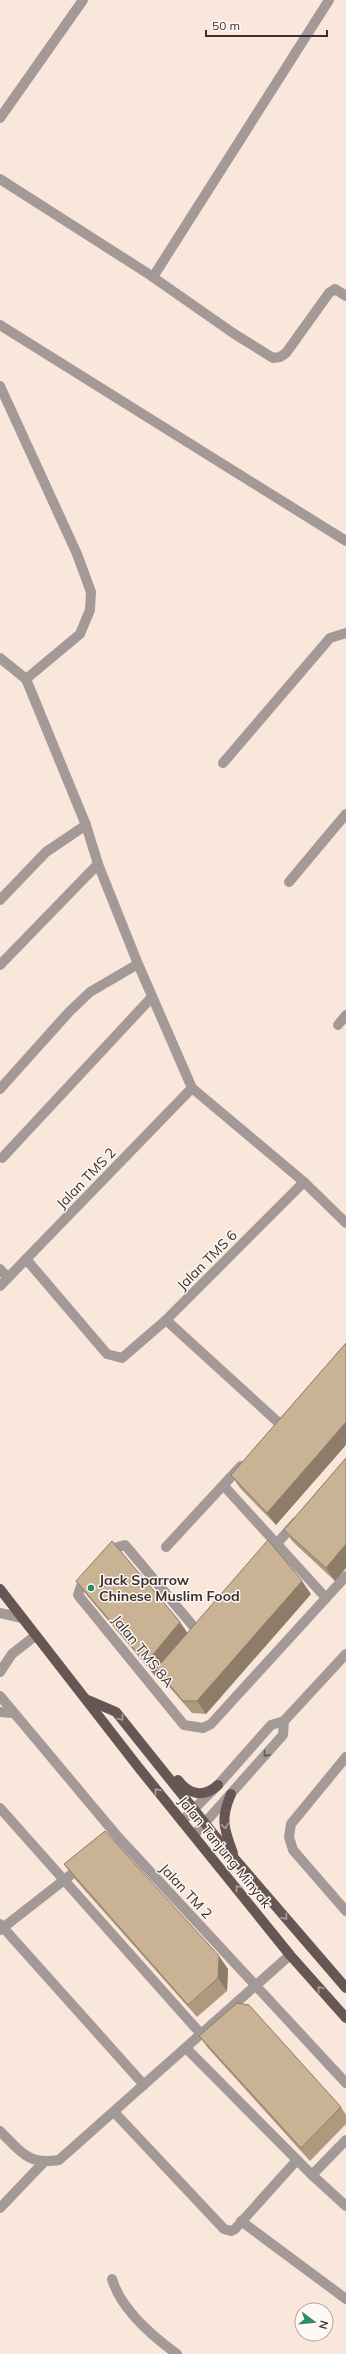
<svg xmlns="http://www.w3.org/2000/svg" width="346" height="2354" viewBox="0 0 346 2354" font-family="Mulish,sans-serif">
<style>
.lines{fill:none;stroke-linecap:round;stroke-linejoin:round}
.minor{stroke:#a39a98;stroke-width:10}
.major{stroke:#675754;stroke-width:10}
.wall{fill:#ae997f}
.shaded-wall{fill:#8d7d68}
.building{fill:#cab294;stroke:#8d7d68}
.oneway{stroke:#ab9f9c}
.oneway2{stroke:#5d5652}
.poi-dot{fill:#2f8d65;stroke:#fff7f3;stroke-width:1.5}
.labels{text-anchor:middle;stroke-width:3;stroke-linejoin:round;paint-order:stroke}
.street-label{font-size:14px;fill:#38312d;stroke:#fff7f3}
.poi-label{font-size:14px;font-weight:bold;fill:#38312d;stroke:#fff7f3;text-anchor:start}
</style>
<rect width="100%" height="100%" fill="#fae7dc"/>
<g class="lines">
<g class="minor">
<polyline points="0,118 83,0"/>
<polyline points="0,179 147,273 233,333 273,358 280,357 286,353 329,293 335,289 346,296"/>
<polyline points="153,277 329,0"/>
<polyline points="0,325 346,541"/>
<polyline points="0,386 77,554 91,592 90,610 80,634 26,679"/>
<polyline points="0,658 26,679 86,825 98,864 138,964 192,1088 304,1182 346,1223"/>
<polyline points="223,763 330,638 346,633"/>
<polyline points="289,882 346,814"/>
<polyline points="0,900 46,852 86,825"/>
<polyline points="0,965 98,864"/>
<polyline points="338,1025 346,1015"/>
<polyline points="0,1089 69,1012 90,992 138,964"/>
<polyline points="2,1158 152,997"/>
<polyline points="26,1259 107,1354 122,1358 166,1320 304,1182"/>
<polyline points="0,1269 8,1278"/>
<polyline points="0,1286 192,1088"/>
<polyline points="166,1320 280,1424"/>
<polyline points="224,1486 326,1598"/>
<polyline points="166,1547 241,1466"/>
<polyline points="107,1555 114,1548 125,1545 199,1633"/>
<polyline points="265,1557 296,1522"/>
<polyline points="89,1577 81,1586 78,1595 184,1725 203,1728 211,1724 346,1576"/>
<polyline points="0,1613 22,1618"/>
<polyline points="0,1672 12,1654 35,1636"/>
<polyline points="0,1696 118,1837 346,2083"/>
<polyline points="0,1712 12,1713"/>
<polyline points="346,1757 291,1824 289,1837 293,1850 346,1911"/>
<polyline points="0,1808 201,2034"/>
<polyline points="182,1821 218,1785 271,1725 284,1721 346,1654"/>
<polyline points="194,1835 283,1735 284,1721"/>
<polyline points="0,1924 144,2085"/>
<polyline points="0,1930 82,1866"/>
<polyline points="186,2048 312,2175 346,2206"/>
<polyline points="114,2112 224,2229 231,2231 235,2229 297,2160"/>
<path d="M0 2131C21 2152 28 2165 59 2160L290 1955"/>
<polyline points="312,2175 346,2140"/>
<polyline points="0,2208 44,2162"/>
<polyline points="241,2221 346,2299"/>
<path d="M112 2279C121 2309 152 2336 177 2354"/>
</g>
<g class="major">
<polyline points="0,1589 139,1768 290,1955 346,2018"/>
<polyline points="88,1700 116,1712 216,1837 346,1988"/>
<path d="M178 1780C189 1795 204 1798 218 1785"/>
<path d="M231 1794C220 1819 224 1829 233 1853"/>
</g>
</g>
<g class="wall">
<polygon points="346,1343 276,1525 240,1488 231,1475"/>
<polygon points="346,1458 346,1568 335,1581 293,1542 284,1530"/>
<polygon points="76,1581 188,1633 311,1594 206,1714 192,1713 165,1682 158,1672 155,1676 85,1593"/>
<polygon points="64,1864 228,1969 227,1991 197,2017 73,1877"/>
<polygon points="199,2036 341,2107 346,2115 346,2124 310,2161 208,2048"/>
</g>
<g class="shaded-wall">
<polygon points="346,1422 346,1445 276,1525 267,1513"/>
<polygon points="346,1544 346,1568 335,1581 326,1568"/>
<polygon points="302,1581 311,1594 206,1714 197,1701"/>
<polygon points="180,1622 189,1635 156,1669 158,1672 155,1676 146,1663"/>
<polygon points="219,1956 228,1969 227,1991 218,1978"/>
</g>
<g class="building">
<polygon points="346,1343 346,1422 267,1513 231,1475"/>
<polygon points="346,1458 346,1544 326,1568 284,1530"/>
<polygon points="268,1540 302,1581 197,1701 183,1701 156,1669"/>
<polygon points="112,1541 180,1622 146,1663 76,1581"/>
<polygon points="105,1831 219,1956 218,1978 188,2005 64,1864"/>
<polygon points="237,2003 249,2005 341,2107 301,2148 199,2036"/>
</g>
<defs><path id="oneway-chevron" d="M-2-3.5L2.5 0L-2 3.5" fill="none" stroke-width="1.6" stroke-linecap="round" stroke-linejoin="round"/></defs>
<g class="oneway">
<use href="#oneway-chevron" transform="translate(121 1718) rotate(52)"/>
<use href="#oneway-chevron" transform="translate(157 1791) rotate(-129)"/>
<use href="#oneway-chevron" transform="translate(225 1826) rotate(82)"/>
<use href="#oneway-chevron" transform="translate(238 1888) rotate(-128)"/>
<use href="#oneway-chevron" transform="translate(285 1917) rotate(49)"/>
<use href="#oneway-chevron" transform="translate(320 1989) rotate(-131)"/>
</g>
<use class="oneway2" href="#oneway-chevron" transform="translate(266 1754) rotate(131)"/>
<circle class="poi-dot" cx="91" cy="1588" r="4"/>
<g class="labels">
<g class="street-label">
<text transform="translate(86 1178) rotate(-46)" y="5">Jalan TMS 2</text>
<text transform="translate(207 1260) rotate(-45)" y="5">Jalan TMS 6</text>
<text transform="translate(143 1651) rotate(51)" y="5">Jalan TMS 8A</text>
<text transform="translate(225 1852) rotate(51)" y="5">Jalan Tanjung Minyak</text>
<text transform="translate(186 1891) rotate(47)" y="5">Jalan TM 2</text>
</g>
<g class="poi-label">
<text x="99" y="1585">Jack Sparrow<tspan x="99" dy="16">Chinese Muslim Food</tspan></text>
</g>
</g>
<g transform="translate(314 2322) rotate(106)"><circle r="19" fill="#fff7f3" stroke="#afa8a4"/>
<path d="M0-3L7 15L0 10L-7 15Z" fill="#2f8d65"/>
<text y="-6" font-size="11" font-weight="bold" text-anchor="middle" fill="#38312d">N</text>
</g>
<path d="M206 30v6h121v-6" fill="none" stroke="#38312d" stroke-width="2"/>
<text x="212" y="30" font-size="12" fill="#38312d" stroke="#fff7f3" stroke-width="3" paint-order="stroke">50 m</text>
</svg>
